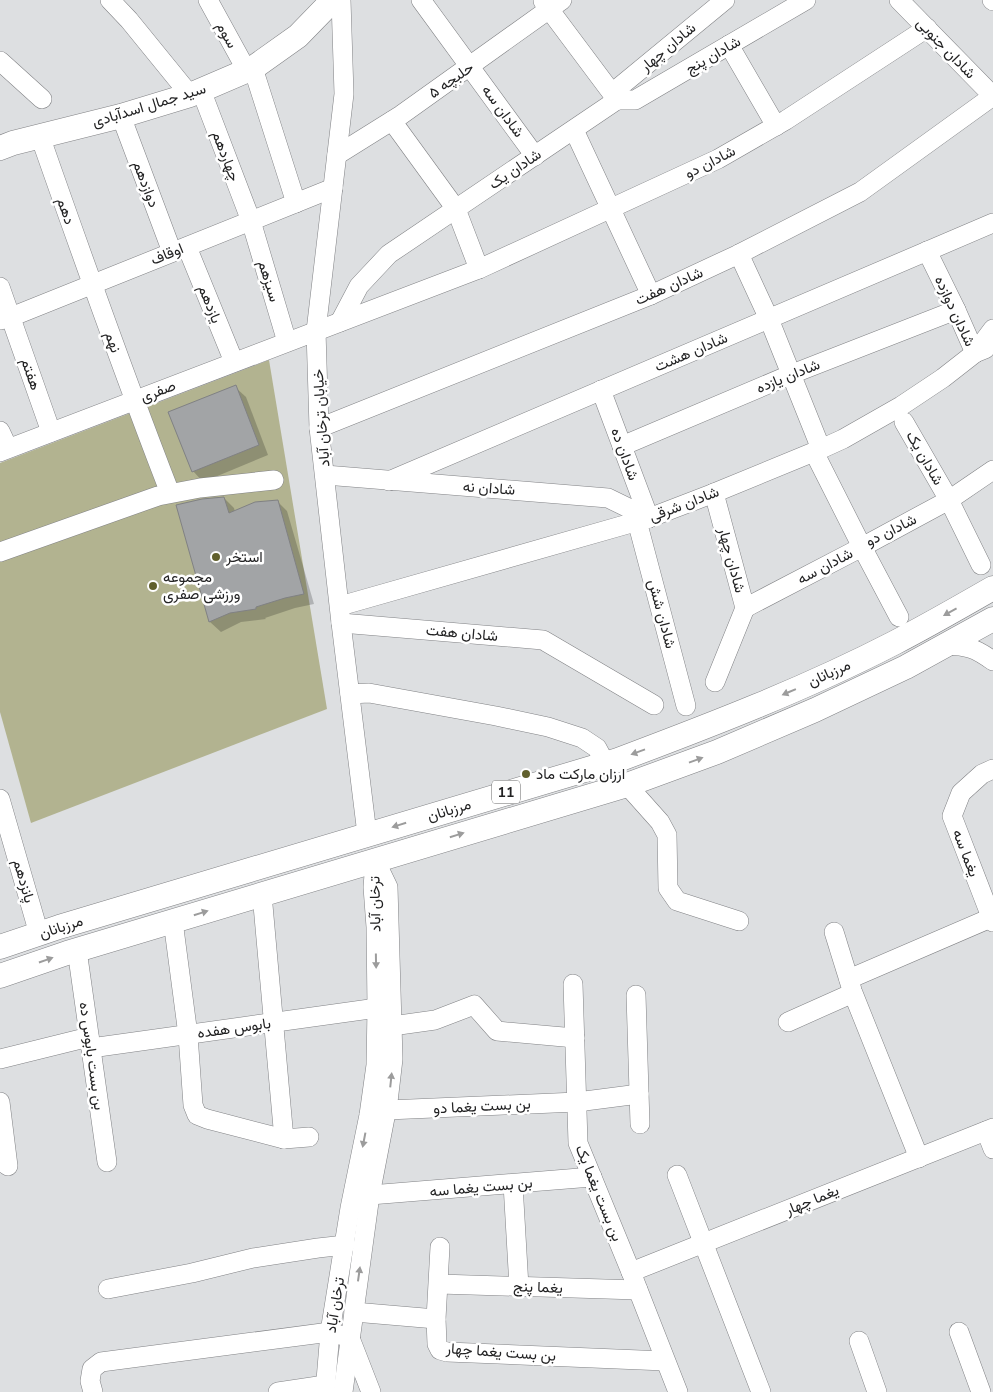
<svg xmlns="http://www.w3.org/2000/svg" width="993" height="1392" viewBox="0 0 993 1392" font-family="'Nunito Sans',Vazirmatn,sans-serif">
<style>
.green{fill:#b2b390}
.shadow{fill:#0003}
.building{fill:#a2a4a6;stroke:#808183}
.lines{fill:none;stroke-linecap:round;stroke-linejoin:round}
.minor-casing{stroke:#818285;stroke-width:20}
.major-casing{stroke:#818285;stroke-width:25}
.minor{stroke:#fff;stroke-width:19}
.major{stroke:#fff;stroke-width:24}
.oneway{fill:#9c9c9c}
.poi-dot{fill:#61602d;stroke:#fff;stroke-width:2}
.labels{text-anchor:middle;stroke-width:5;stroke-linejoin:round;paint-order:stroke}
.shield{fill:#fff;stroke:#646465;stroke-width:1}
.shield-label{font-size:14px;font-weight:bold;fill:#222223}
.street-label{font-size:15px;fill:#222223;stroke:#fff}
.poi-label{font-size:15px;fill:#222223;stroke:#fff;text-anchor:start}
</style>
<rect width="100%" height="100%" fill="#dddfe1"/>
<polygon class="green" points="269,360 327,709 31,823 0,712 0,463"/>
<g class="shadow">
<polygon points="235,387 246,397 268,455 203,482 193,471"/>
<polygon points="224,498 234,508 235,512 277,501 287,511 314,604 295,608 265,618 266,619 241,622 221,632 210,622 177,506"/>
</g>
<g class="building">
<polygon points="236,385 259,445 192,472 168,412"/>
<polygon points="224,497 229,513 255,502 278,500 304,594 285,598 256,607 256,609 230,613 209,622 176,505 202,499"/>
</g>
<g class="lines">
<g class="minor-casing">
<g id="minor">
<polyline points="110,0 129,20 190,95"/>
<polyline points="208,0 247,71"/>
<polyline points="341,0 344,94 316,331 319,428 341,623 367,834"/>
<polyline points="421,0 535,156"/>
<polyline points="992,0 993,1"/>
<polyline points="543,1 617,100"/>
<polyline points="729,45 776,126"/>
<polyline points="0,61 42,99"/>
<polyline points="253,68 296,203"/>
<polyline points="201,90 251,221 287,342"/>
<polyline points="612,93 725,0"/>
<polyline points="617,100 635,100 806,0"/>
<polyline points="121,116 172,252"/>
<polyline points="392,121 456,209 479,269"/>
<polyline points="574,130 651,295"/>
<path d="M40 136C82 256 124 375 170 493"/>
<polyline points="337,155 401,115 562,0"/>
<polyline points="187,247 234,362"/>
<polyline points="927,251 956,310 975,353 985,349"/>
<polyline points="739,254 769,319 821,449"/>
<polyline points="0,287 51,432"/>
<polyline points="0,320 11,317 333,188"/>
<polyline points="340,322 359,286 389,254 617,100"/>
<polyline points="601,390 649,518"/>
<polyline points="904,422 949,500 993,470"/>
<polyline points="319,428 651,295 739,254 860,192 993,96 899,0"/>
<polyline points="0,431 8,448"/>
<polyline points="622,446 792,374 956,310"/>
<polyline points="0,452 479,269 718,159 786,120 927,28"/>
<polyline points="814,452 862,547 949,500 981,565"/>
<polyline points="325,475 608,498 649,518"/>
<polyline points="389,481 993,223"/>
<polyline points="714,493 745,608 715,682"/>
<polyline points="637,521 686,706"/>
<polyline points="0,552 158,496 200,488 274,480"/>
<polyline points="340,606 649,518 714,493 821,449 843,439 901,406 943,378 975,353 993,329"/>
<polyline points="745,608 862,547 899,617"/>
<polyline points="341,623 543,640 654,705"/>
<path d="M946 645C968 646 975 648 993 661"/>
<polyline points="350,694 369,693 496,716 548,727 582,738 597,748 605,763"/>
<polyline points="993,769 982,774 961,793 952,816 993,922"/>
<polyline points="627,785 660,822 667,835 668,888 677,901 739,921"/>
<polyline points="0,799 39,934"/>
<polyline points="262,894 284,1139"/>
<polyline points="173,921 188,1035 193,1105 197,1115 207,1119 284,1139 309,1137"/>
<polyline points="834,932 852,990"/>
<polyline points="77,950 107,1162"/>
<polyline points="849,979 993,917"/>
<polyline points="573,984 578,1143 631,1272 678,1392"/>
<polyline points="636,995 640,1124"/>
<polyline points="788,1022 853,993 919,1158"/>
<polyline points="392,1026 435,1020 474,1005 497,1031 575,1038"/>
<polyline points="91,1048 377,1008"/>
<polyline points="0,1059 89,1037"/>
<polyline points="0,1102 8,1166"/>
<polyline points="387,1110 577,1102 639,1094"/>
<polyline points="986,1131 993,1149"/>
<polyline points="677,1175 761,1392"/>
<polyline points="513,1184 519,1287"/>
<polyline points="370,1195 592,1177"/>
<polyline points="440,1247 436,1319 437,1344 440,1350 447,1352 665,1361"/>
<polyline points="631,1272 993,1128"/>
<polyline points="439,1284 638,1290"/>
<polyline points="108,1289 192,1273 253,1258 318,1248 345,1245"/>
<polyline points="354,1312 436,1319"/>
<polyline points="959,1332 981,1392"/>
<polyline points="859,1341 877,1392"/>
<polyline points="93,1392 90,1381 92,1369 101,1362 330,1332 350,1338 371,1392"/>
<polyline points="278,1392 325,1385"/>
<polyline points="325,1392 330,1332 350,1208 369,1115 376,1065 377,1008 376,927 373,887 375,862"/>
<polyline points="343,1392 370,1195 388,1102 393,1059 388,887 375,860"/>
</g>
</g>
<g class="major-casing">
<g id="major">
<polyline points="0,148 13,143 121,116 190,95 253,68 298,36 333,0"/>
<path d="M0 947 59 927 618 760C711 725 805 689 894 643 927 626 960 607 993 588"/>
<polyline points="0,976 67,953 627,785 717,752 815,710 906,667 993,619"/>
</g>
</g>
<use href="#minor" class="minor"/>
<use href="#major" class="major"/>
</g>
<defs><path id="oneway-solid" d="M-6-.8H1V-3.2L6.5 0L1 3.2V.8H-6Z" transform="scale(1.25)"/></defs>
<g class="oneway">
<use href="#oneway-solid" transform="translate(950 612) rotate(151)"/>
<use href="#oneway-solid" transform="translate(789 692) rotate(157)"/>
<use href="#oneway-solid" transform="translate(638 752) rotate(160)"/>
<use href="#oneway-solid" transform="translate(696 760) rotate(-20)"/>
<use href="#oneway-solid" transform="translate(399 825) rotate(163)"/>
<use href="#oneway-solid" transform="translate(457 835) rotate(-17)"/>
<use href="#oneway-solid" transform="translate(201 913) rotate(-17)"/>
<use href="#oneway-solid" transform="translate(46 960) rotate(-19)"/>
<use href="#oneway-solid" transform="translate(376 961) rotate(89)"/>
<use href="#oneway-solid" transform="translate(391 1080) rotate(-84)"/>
<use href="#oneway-solid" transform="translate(364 1140) rotate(101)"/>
<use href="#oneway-solid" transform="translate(359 1274) rotate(-82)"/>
</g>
<g class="poi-dot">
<circle cx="216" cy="557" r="5"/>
<circle cx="153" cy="586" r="5"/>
<circle cx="526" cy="774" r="5"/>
</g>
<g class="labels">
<rect class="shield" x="492" y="780.5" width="28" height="23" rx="4"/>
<g class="shield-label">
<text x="506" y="797">11</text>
</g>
<g class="street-label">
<text transform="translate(227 35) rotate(61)" y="5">سوم</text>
<text transform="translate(668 47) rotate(-40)" y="5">شادان چهار</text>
<text transform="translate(946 48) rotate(46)" y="5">شادان جنوبی</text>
<text transform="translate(713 55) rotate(-30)" y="5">شادان پنج</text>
<text transform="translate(451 80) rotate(-35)" y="5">حلبچه ۵</text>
<text transform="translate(149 105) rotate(-17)" y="5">سید جمال اسدآبادی</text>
<text transform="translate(503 111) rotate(54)" y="5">شادان سه</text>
<text transform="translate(226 156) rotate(69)" y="5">چهاردهم</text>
<text transform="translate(710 162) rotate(-27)" y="5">شادان دو</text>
<text transform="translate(515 169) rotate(-34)" y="5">شادان یک</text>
<text transform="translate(146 184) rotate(69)" y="5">دوازدهم</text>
<text transform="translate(66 211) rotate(71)" y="5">دهم</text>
<text transform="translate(167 254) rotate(-22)" y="5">اوقاف</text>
<text transform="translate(269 281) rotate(73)" y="5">سیزهم</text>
<text transform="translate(669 286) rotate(-24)" y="5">شادان هفت</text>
<text transform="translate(210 304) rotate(68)" y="5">یازدهم</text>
<text transform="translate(955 311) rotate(65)" y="5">شادان دوازده</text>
<text transform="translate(113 342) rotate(70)" y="5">نهم</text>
<text transform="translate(691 352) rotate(-23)" y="5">شادان هشت</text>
<text transform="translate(31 374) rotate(71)" y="5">هفتم</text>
<text transform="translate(788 376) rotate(-22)" y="5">شادان یازده</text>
<text transform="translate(158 391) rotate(-21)" y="5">صفری</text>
<text transform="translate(321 418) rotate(-94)" y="5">خیابان ترخان آباد</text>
<text transform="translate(625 454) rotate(70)" y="5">شادان ده</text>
<text transform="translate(925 458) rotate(60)" y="5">شادان یک</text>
<text transform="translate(489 488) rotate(4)" y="5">شادان نه</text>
<text transform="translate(684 504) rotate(-21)" y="5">شادان شرقی</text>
<text transform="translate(891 530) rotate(-26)" y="5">شادان دو</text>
<text transform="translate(732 560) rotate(75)" y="5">شادان چهار</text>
<text transform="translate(825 566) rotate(-28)" y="5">شادان سه</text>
<text transform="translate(662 614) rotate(75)" y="5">شادان شش</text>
<text transform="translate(462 633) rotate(5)" y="5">شادان هفت</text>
<text transform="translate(829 673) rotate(-25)" y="5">مرزبانان</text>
<text transform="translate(449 810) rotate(-17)" y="5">مرزبانان</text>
<text transform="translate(966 853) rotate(69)" y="5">یغما سه</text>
<text transform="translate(24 881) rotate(74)" y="5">پانزدهم</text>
<text transform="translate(375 904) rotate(-91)" y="5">ترخان آباد</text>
<text transform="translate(61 927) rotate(-18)" y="5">مرزبانان</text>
<text transform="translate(234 1028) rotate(-8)" y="5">بابوس هفده</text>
<text transform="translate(92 1056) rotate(82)" y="5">بن بست بابوس ده</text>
<text transform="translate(482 1106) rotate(-3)" y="5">بن بست یغما دو</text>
<text transform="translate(481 1187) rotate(-5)" y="5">بن بست یغما سه</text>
<text transform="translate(599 1193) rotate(68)" y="5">بن بست یغما یک</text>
<text transform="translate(812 1200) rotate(-22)" y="5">یغما چهار</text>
<text transform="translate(538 1287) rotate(2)" y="5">یغما پنج</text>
<text transform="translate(335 1305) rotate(-81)" y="5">ترخان آباد</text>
<text transform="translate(501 1352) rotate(4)" y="5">بن بست یغما چهار</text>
</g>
<g class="poi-label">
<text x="226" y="562">استخر</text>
<text x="163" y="582">مجموعه<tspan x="163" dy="17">ورزشی صفری</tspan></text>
<text x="536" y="779">ارزان مارکت ماد</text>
</g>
</g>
</svg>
